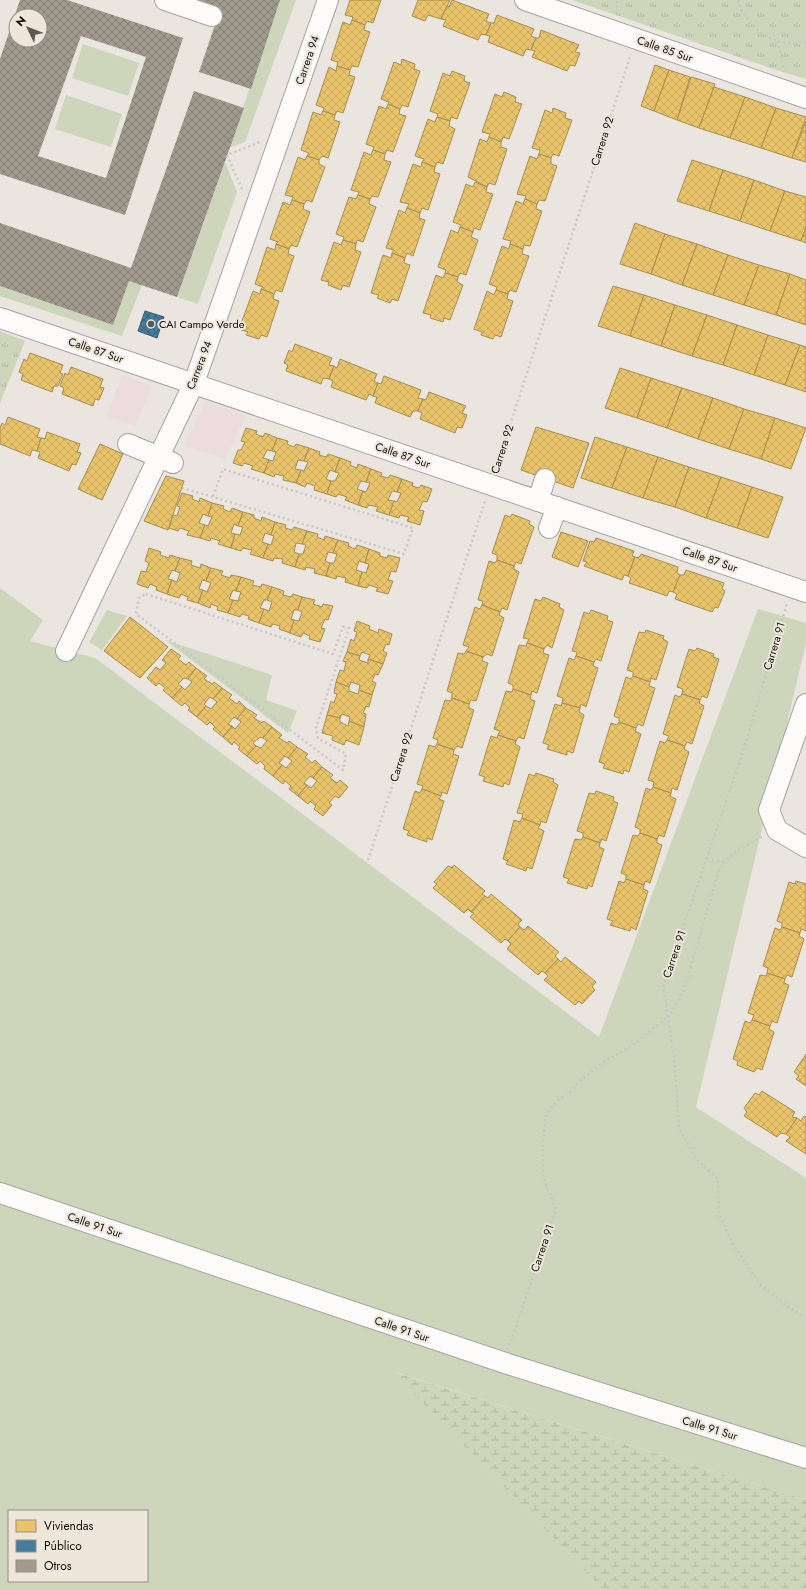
<svg xmlns="http://www.w3.org/2000/svg" width="806" height="1590" viewBox="0 0 806 1590" font-family="Jost,sans-serif">
<style>
.commercial{fill:#eddcde}
.green{fill:#cdd6ba;fill-rule:evenodd}
.wetland{fill:url(#wetland-marsh)}
.park{fill:url(#park-tufts)}
.homes{fill:url(#homes-cross-hatch);stroke:#a88d4d}
.public{fill:url(#public-cross-hatch);stroke:#355a71}
.building{fill:url(#building-cross-hatch);fill-rule:evenodd}
.lines{fill:none;stroke-linecap:round;stroke-linejoin:round}
.minor-casing{stroke:#a6a29e;stroke-width:22}
.path{stroke:#c7c7c5;stroke-width:2.5;stroke-dasharray:2 3;stroke-linecap:butt}
.minor{stroke:#fcfbfa;stroke-width:20}
.poi-dot{fill:#5c5954;stroke:#eee5db;stroke-width:1.5}
.labels{text-anchor:middle;stroke-width:4;stroke-linejoin:round;paint-order:stroke}
.street-label{font-size:11px;fill:#0f0d09;stroke:#eee5db}
.poi-label{font-size:11px;fill:#0f0d09;stroke:#eee5db;text-anchor:start}
</style>
<defs>
<pattern id="wetland-marsh" width="20" height="14" patternUnits="userSpaceOnUse"><rect width="20" height="14" fill="#cdd6ba"/><path d="M1 5h8M5 5V1M11 12h8M15 12V8" fill="none" stroke="#afb69f"/></pattern>
<pattern id="park-tufts" width="24" height="20" patternUnits="userSpaceOnUse"><rect width="24" height="20" fill="#cdd6ba"/><path d="M3 7l-1-3M5 7V3M7 7l1-3M15 17l-1-3M17 17v-4M19 17l1-3" fill="none" stroke="#afb69f"/></pattern>
<pattern id="homes-cross-hatch" width="8" height="8" patternUnits="userSpaceOnUse"><rect width="8" height="8" fill="#e9c46a"/><path d="M0 0l8 8M0 8l8-8" fill="none" stroke="#c7a75b"/></pattern>
<pattern id="public-cross-hatch" width="8" height="8" patternUnits="userSpaceOnUse"><rect width="8" height="8" fill="#457b9d"/><path d="M0 0l8 8M0 8l8-8" fill="none" stroke="#38637e"/></pattern>
<pattern id="building-cross-hatch" width="8" height="8" patternUnits="userSpaceOnUse"><rect width="8" height="8" fill="#a29a8e"/><path d="M0 0l8 8M0 8l8-8" fill="none" stroke="#827c72"/></pattern>
</defs>
<rect width="100%" height="100%" fill="#eae5df"/>
<g class="commercial">
<polygon points="122,375 152,386 135,426 107,416"/>
<polygon points="206,401 246,416 225,459 183,446"/>
</g>
<g class="green">
<polygon points="280,0 296,0 245,142 229,148"/>
<polygon points="83,44 139,63 128,96 72,78"/>
<polygon points="66,95 122,114 111,147 55,129"/>
<polygon points="225,162 237,192 198,304 177,297"/>
<polygon points="129,281 142,285 122,336 0,296 0,286 113,325"/>
<path d="M0 588 43 620 30 641 95 658 599 1037 758 609 806 623V643L696 1107 806 1178V1500L394 1372 604 1590H0ZM9 1511H147V1581H9Z"/>
<polygon points="107,610 127,616 102,650 89,642"/>
<polygon points="165,640 272,675 266,700 297,711 288,733"/>
</g>
<polygon class="wetland" points="393,1372 806,1500 806,1590 604,1590"/>
<g class="park">
<polygon points="572,0 806,0 806,79 782,72"/>
<polygon points="0,331 25,341 0,403"/>
</g>
<g class="homes">
<polygon points="350,0 381,0 373,23 367,21 365,25 352,20 353,17 345,15"/>
<polygon points="418,0 450,0 441,19 428,15 425,21 412,16"/>
<polygon points="452,0 489,14 486,21 491,23 486,35 481,34 478,40 443,26 446,20 441,19 447,6 449,7"/>
<polygon points="497,15 534,29 531,36 536,38 531,50 526,49 523,56 488,42 490,36 486,35 491,23 494,23"/>
<polygon points="352,20 365,25 364,30 370,32 358,67 352,66 350,70 337,66 338,62 331,60 343,22 350,25"/>
<polygon points="541,30 579,45 575,52 580,53 575,66 570,65 567,71 532,57 535,51 531,50 536,38 539,38"/>
<polygon points="402,59 415,64 414,69 420,71 408,107 402,105 400,109 388,104 389,102 381,99 394,62 401,65"/>
<polygon points="655,65 669,70 654,111 641,106"/>
<polygon points="337,66 350,70 349,75 355,77 343,113 337,111 335,115 323,111 324,108 316,105 329,67 336,71"/>
<polygon points="669,70 690,77 677,120 654,111"/>
<polygon points="452,71 465,76 464,81 470,83 457,119 451,117 450,121 437,117 438,114 430,111 443,73 450,76"/>
<polygon points="691,77 715,84 699,128 677,120"/>
<polygon points="714,87 745,97 730,138 699,128"/>
<polygon points="504,92 516,97 515,102 522,104 509,139 503,137 501,142 489,137 490,134 482,132 495,94 502,97"/>
<polygon points="745,97 776,108 761,148 730,138"/>
<polygon points="388,104 400,109 399,114 406,116 393,152 387,150 385,154 373,150 374,147 366,144 379,106 386,109"/>
<polygon points="553,108 566,113 565,118 572,120 559,156 553,154 551,158 539,154 540,150 532,148 545,110 552,113"/>
<polygon points="776,108 806,117 792,158 761,148"/>
<polygon points="323,111 335,115 334,120 340,122 328,158 322,156 319,160 307,156 309,153 301,150 313,112 321,115"/>
<polygon points="437,117 450,121 449,126 455,129 443,164 437,162 435,167 422,162 424,159 415,156 428,119 435,122"/>
<polygon points="806,121 806,162 792,158"/>
<polygon points="489,137 501,142 501,147 507,149 495,185 489,183 487,187 468,177 480,139 487,142"/>
<polygon points="373,150 385,154 384,160 391,162 378,197 372,196 370,199 358,195 359,192 351,190 364,152 371,155"/>
<polygon points="539,154 551,158 551,164 557,166 545,201 539,200 537,204 525,199 526,196 517,194 530,156 537,159"/>
<polygon points="307,156 319,160 319,164 325,167 312,202 307,200 304,204 292,200 293,197 285,195 298,157 305,160"/>
<polygon points="692,160 723,170 709,211 677,201"/>
<polygon points="422,162 435,167 434,172 440,174 428,210 422,208 420,213 407,208 409,204 400,202 413,164 421,167"/>
<polygon points="723,170 754,180 740,221 709,211"/>
<polygon points="754,180 785,191 770,231 740,221"/>
<polygon points="475,182 487,187 486,192 493,194 480,230 474,228 473,232 460,227 461,225 453,222 466,184 473,187"/>
<polygon points="785,191 806,197 806,228 801,241 770,231"/>
<polygon points="358,195 370,199 369,204 376,207 363,242 357,240 356,244 343,240 344,237 336,234 349,197 356,199"/>
<polygon points="525,199 537,204 536,209 542,211 530,246 524,245 523,249 510,244 511,241 503,239 516,201 523,204"/>
<polygon points="292,200 304,204 303,209 310,212 297,247 291,245 289,249 276,244 278,242 270,239 283,202 290,205"/>
<polygon points="407,208 420,213 419,218 425,220 413,256 407,253 405,258 392,253 394,250 386,248 399,210 405,213"/>
<polygon points="635,223 665,234 651,274 620,264"/>
<polygon points="460,227 473,232 471,237 478,240 466,275 460,273 458,277 445,273 446,270 438,267 451,230 458,233"/>
<polygon points="806,228 806,243 801,241"/>
<polygon points="665,234 697,244 682,285 651,274"/>
<polygon points="343,240 356,244 355,250 361,252 349,287 343,285 341,290 328,285 329,282 321,280 334,242 341,245"/>
<polygon points="276,244 289,249 288,254 294,256 282,292 276,290 274,294 261,289 263,287 255,284 267,247 275,250"/>
<polygon points="510,244 523,249 522,254 529,256 516,292 510,290 508,294 496,290 497,287 489,284 502,246 509,249"/>
<polygon points="697,244 728,255 713,295 682,285"/>
<polygon points="392,253 405,258 404,263 410,265 398,301 392,299 390,303 377,298 379,295 371,293 383,255 391,258"/>
<polygon points="728,255 759,265 744,305 713,295"/>
<polygon points="759,265 790,274 776,315 744,305"/>
<polygon points="445,273 458,277 457,282 463,285 450,320 444,318 443,322 430,318 431,315 423,313 436,275 443,278"/>
<polygon points="790,274 806,280 806,325 776,315"/>
<polygon points="613,286 644,295 630,336 598,326"/>
<polygon points="261,289 274,294 273,299 279,301 267,337 261,335 259,339 246,335 248,332 239,329 253,291 260,294"/>
<polygon points="496,290 508,294 507,299 513,301 501,337 495,335 493,339 481,335 482,332 474,329 487,291 494,295"/>
<polygon points="644,295 675,305 661,346 630,336"/>
<polygon points="675,305 707,315 692,356 661,346"/>
<polygon points="707,315 737,325 723,365 692,356"/>
<polygon points="737,325 768,335 754,375 723,365"/>
<polygon points="768,335 800,345 785,385 754,375"/>
<polygon points="295,344 332,358 329,365 334,366 329,379 323,378 321,384 286,371 288,365 284,363 289,350 292,352"/>
<polygon points="800,345 806,347 806,392 785,385"/>
<polygon points="30,353 63,365 60,373 63,374 58,386 54,386 52,392 21,380 23,374 19,372 24,359 27,361"/>
<polygon points="340,359 377,374 374,381 378,383 373,396 369,394 366,400 331,387 333,381 329,379 334,366 337,368"/>
<polygon points="71,367 103,379 100,387 104,388 99,400 95,399 93,406 62,394 64,388 60,386 65,373 68,375"/>
<polygon points="620,368 651,378 637,418 605,408"/>
<polygon points="384,376 421,390 418,398 423,399 418,411 413,411 410,417 375,403 377,397 373,396 378,383 381,384"/>
<polygon points="651,378 682,388 667,428 637,418"/>
<polygon points="682,388 713,398 698,439 667,428"/>
<polygon points="429,392 466,406 462,413 467,415 462,428 457,427 455,433 420,419 422,413 418,411 423,399 426,400"/>
<polygon points="713,398 744,409 729,449 698,439"/>
<polygon points="744,409 775,418 761,459 729,449"/>
<polygon points="8,417 40,429 37,437 41,438 37,451 32,450 30,456 0,444 0,428 2,423 5,425"/>
<polygon points="775,418 806,428 791,469 761,459"/>
<polygon points="536,427 589,443 573,488 521,470"/>
<polygon points="246,428 257,431 256,434 263,437 265,433 277,438 272,451 267,450 263,458 269,460 264,473 251,469 253,466 244,463 242,466 233,463 238,450 241,450 245,442 241,441"/>
<polygon points="47,432 80,444 77,452 81,453 76,465 72,464 69,471 38,458 40,452 37,451 41,438 45,439"/>
<polygon points="595,437 627,447 612,488 581,478"/>
<polygon points="277,438 288,441 287,444 294,447 296,444 309,448 304,461 298,460 295,469 301,470 296,483 283,480 284,476 275,474 274,477 264,473 269,460 273,461 276,452 272,451"/>
<polygon points="100,444 123,454 102,500 78,489"/>
<polygon points="627,447 658,457 643,498 612,488"/>
<polygon points="309,448 320,452 319,455 326,457 328,454 340,458 335,472 330,470 326,479 331,481 327,494 314,490 315,486 307,483 305,487 296,483 301,470 304,471 308,462 304,461"/>
<polygon points="658,457 689,467 675,507 643,498"/>
<polygon points="340,458 351,462 350,465 357,468 358,464 371,469 366,482 361,481 357,489 363,491 358,505 345,500 347,497 338,494 336,497 327,494 331,481 335,481 339,473 335,472"/>
<polygon points="689,467 721,477 706,518 675,507"/>
<polygon points="371,469 382,473 381,476 388,478 390,475 402,479 397,492 392,491 388,500 394,501 389,515 376,511 378,507 369,505 367,508 358,505 363,491 366,492 370,483 366,482"/>
<polygon points="166,476 184,481 168,530 144,521"/>
<polygon points="721,477 752,487 737,528 706,518"/>
<polygon points="402,479 413,483 412,486 419,488 421,485 432,489 427,502 423,501 419,510 424,511 420,525 407,521 409,517 400,515 399,518 389,515 394,501 397,502 401,493 397,492"/>
<polygon points="752,487 783,497 768,538 737,528"/>
<polygon points="182,493 193,496 192,499 199,502 200,498 212,503 208,516 203,514 199,523 205,525 200,538 187,535 189,531 180,528 178,531 169,528 173,515 177,516 180,507 177,506"/>
<polygon points="212,503 224,506 223,509 230,512 232,508 243,512 238,526 234,524 231,533 235,534 231,548 218,544 220,541 211,538 210,541 200,538 205,525 208,526 212,517 208,516"/>
<polygon points="243,512 254,515 254,518 261,521 262,517 275,522 271,535 265,533 262,542 268,544 263,558 250,554 252,550 243,548 241,551 231,548 235,534 240,535 243,527 238,526"/>
<polygon points="512,514 530,521 529,524 534,527 521,564 516,562 514,566 497,560 497,555 492,553 505,515 510,517"/>
<polygon points="275,522 286,525 285,528 292,530 294,527 307,531 302,544 296,543 294,552 299,554 295,567 282,563 283,559 274,558 273,561 263,558 268,544 271,545 274,536 271,535"/>
<polygon points="307,531 318,534 317,537 324,540 325,536 338,540 333,553 328,552 325,561 330,563 326,576 314,573 315,569 306,567 305,570 295,567 299,554 303,554 306,545 302,544"/>
<polygon points="561,532 588,541 578,567 552,557"/>
<polygon points="596,538 634,551 632,556 635,557 628,576 624,575 622,580 584,566 587,562 583,561 590,541 594,542"/>
<polygon points="338,540 349,543 348,546 355,549 357,545 369,549 365,563 359,561 356,570 362,572 358,586 345,582 346,578 337,576 336,579 326,576 330,563 334,563 337,554 333,553"/>
<polygon points="149,548 161,552 160,555 169,558 170,555 180,558 175,571 172,570 168,579 172,580 167,594 156,590 157,587 150,584 148,588 137,584 141,571 146,572 149,563 145,561"/>
<polygon points="369,549 380,553 380,556 387,558 388,555 400,558 396,572 391,571 388,580 393,581 388,594 376,591 378,588 369,585 367,588 358,586 362,572 366,573 369,564 365,563"/>
<polygon points="641,554 678,567 677,573 680,575 673,592 669,591 667,596 629,583 631,578 628,576 635,557 639,558"/>
<polygon points="180,558 192,561 191,565 200,568 201,564 211,568 206,581 202,580 199,589 203,590 198,603 187,600 188,597 181,594 179,598 167,594 172,580 177,582 180,573 175,571"/>
<polygon points="497,560 514,566 514,569 519,572 507,610 502,608 500,612 482,605 483,601 478,600 489,561 495,563"/>
<polygon points="211,568 223,571 221,575 230,578 231,575 241,577 236,591 233,590 229,599 233,600 228,613 217,610 218,607 211,604 210,608 198,603 203,590 207,592 211,583 206,581"/>
<polygon points="686,570 724,583 722,589 725,591 718,608 715,607 712,612 675,599 677,594 673,592 680,575 684,575"/>
<polygon points="241,577 254,581 252,585 261,587 262,584 272,587 267,600 264,600 260,608 264,609 259,623 248,619 249,616 242,614 240,617 228,613 233,600 238,601 241,592 236,591"/>
<polygon points="272,587 284,591 283,595 291,597 293,594 302,597 298,610 294,610 291,619 294,620 290,633 279,629 280,626 273,624 271,627 259,623 264,609 269,611 272,602 267,600"/>
<polygon points="302,597 315,600 313,604 322,607 323,604 333,606 328,620 325,619 321,628 325,629 320,642 309,639 310,636 303,633 301,637 290,633 294,620 299,621 302,612 298,610"/>
<polygon points="543,597 560,604 559,607 564,610 552,648 547,645 544,649 527,643 529,639 523,638 535,599 541,601"/>
<polygon points="482,605 500,612 499,615 504,618 492,656 487,654 483,657 466,651 469,647 463,645 475,607 480,609"/>
<polygon points="591,610 608,616 607,620 613,622 601,661 596,659 594,662 576,656 577,652 572,651 584,612 589,614"/>
<polygon points="130,617 168,647 140,678 104,651"/>
<polygon points="357,621 370,626 369,629 378,633 379,629 392,634 389,645 386,644 383,651 387,653 383,664 368,659 370,655 362,652 360,656 347,652 351,639 354,641 357,632 354,631"/>
<polygon points="646,630 664,636 663,639 668,642 656,680 651,678 650,682 633,676 633,672 627,670 639,632 645,633"/>
<polygon points="527,643 544,649 543,653 549,655 537,693 532,691 531,695 513,689 513,685 508,683 519,645 526,646"/>
<polygon points="697,648 714,654 713,657 719,659 707,698 702,696 700,700 682,694 683,689 677,687 689,649 695,651"/>
<polygon points="171,649 181,656 178,659 186,665 189,662 196,668 188,679 184,678 178,684 182,687 172,698 163,690 165,688 159,683 156,686 147,678 156,667 160,670 166,663 162,660"/>
<polygon points="466,651 483,657 482,661 488,663 476,701 471,700 469,704 452,698 452,693 447,691 458,653 464,654"/>
<polygon points="347,652 360,656 359,660 368,663 368,659 383,664 378,675 375,674 372,681 376,683 372,695 359,690 360,685 351,682 349,687 336,682 340,670 344,671 346,662 343,661"/>
<polygon points="576,656 594,662 593,666 598,668 586,707 581,704 580,708 562,703 563,698 557,696 569,658 574,660"/>
<polygon points="196,668 207,676 204,679 212,684 214,682 222,688 213,699 210,697 204,704 206,706 197,717 188,710 190,708 185,703 182,706 172,698 182,687 185,690 192,682 188,679"/>
<polygon points="633,676 650,682 649,686 655,688 643,726 638,724 636,728 619,722 619,718 614,716 626,677 631,679"/>
<polygon points="336,682 349,687 349,691 358,694 359,690 372,695 369,707 366,706 363,713 366,714 364,727 349,721 350,717 342,714 340,718 327,715 331,701 334,703 337,694 334,693"/>
<polygon points="222,688 232,695 229,698 237,704 239,701 246,708 237,719 234,717 228,724 232,726 223,737 213,729 215,727 210,722 207,725 197,717 206,706 211,709 217,702 213,699"/>
<polygon points="513,689 531,695 530,699 535,701 524,739 518,737 516,741 498,735 500,731 494,729 506,691 512,692"/>
<polygon points="682,694 700,700 699,703 704,706 692,744 687,742 685,746 667,740 669,736 663,734 675,695 680,697"/>
<polygon points="452,698 469,704 469,708 474,710 462,748 457,746 454,750 437,744 438,740 433,738 445,700 450,701"/>
<polygon points="562,703 580,708 579,712 584,715 573,753 567,751 567,755 547,749 549,745 543,743 555,704 561,706"/>
<polygon points="246,708 257,715 254,718 262,723 264,721 272,727 263,738 260,737 253,743 256,746 247,756 238,749 240,747 234,742 232,745 223,737 232,726 235,729 241,722 237,719"/>
<polygon points="327,715 340,718 340,722 348,726 349,721 364,727 359,745 346,740 344,745 332,740 333,736 322,733"/>
<polygon points="619,722 636,728 635,731 641,734 629,772 624,770 623,774 603,768 605,764 599,762 611,723 617,725"/>
<polygon points="272,727 282,735 279,738 287,743 289,741 297,747 288,758 285,756 279,763 282,765 273,776 264,769 265,766 260,761 257,764 247,756 256,746 261,748 267,741 263,738"/>
<polygon points="498,735 516,741 515,744 520,747 509,785 504,783 503,787 483,781 485,777 479,775 491,736 497,738"/>
<polygon points="667,740 685,746 684,749 689,752 677,790 672,788 671,793 653,787 654,782 648,780 660,741 665,743"/>
<polygon points="437,744 454,750 453,754 459,756 447,794 442,792 441,796 422,789 423,786 417,784 429,745 435,747"/>
<polygon points="297,747 308,754 305,757 312,763 315,760 322,767 313,778 310,776 304,783 307,785 298,796 289,789 291,786 285,781 283,784 273,776 282,765 286,768 292,761 288,758"/>
<polygon points="322,767 333,775 330,778 337,783 340,780 348,787 339,798 335,796 329,803 332,805 323,816 314,809 316,806 310,801 308,804 298,796 307,785 311,788 317,781 313,778"/>
<polygon points="536,773 554,779 553,782 558,785 546,823 541,821 540,825 522,818 523,814 517,813 529,774 534,776"/>
<polygon points="653,787 671,793 670,796 676,799 664,837 659,835 657,839 640,833 640,829 635,827 646,788 651,790"/>
<polygon points="422,789 441,796 439,799 444,801 432,840 427,838 427,842 407,835 409,831 403,829 415,791 420,793"/>
<polygon points="596,791 614,797 613,801 618,803 606,841 602,839 600,843 583,837 583,833 577,831 589,793 595,794"/>
<polygon points="522,818 540,825 538,828 544,831 532,869 527,867 526,871 506,864 508,861 503,859 514,820 520,822"/>
<polygon points="640,833 657,839 657,843 662,845 650,883 645,881 644,885 626,879 626,875 621,873 633,835 638,836"/>
<polygon points="583,837 600,843 599,847 604,849 592,887 588,885 587,889 567,883 569,879 563,877 575,839 581,840"/>
<polygon points="454,865 485,891 482,894 485,896 471,912 468,909 464,913 433,888 437,884 434,882 448,866 452,868"/>
<polygon points="626,879 644,885 643,889 648,891 636,930 631,927 630,931 610,925 613,921 607,919 619,881 624,883"/>
<polygon points="796,881 806,884 806,931 801,929 800,933 782,927 782,923 777,921 789,882 795,884"/>
<polygon points="491,894 522,920 518,924 520,927 508,941 505,939 501,943 470,917 474,913 471,912 485,896 488,898"/>
<polygon points="528,926 559,952 555,956 558,959 545,973 542,971 538,975 507,949 511,944 508,941 520,927 524,930"/>
<polygon points="782,927 800,933 799,936 804,939 792,977 787,975 785,979 767,973 768,968 763,966 775,928 780,930"/>
<polygon points="565,957 596,982 592,987 595,990 582,1004 579,1001 575,1005 544,980 548,976 545,973 558,959 561,962"/>
<polygon points="767,973 785,979 784,983 789,985 777,1023 772,1021 770,1026 752,1020 754,1015 748,1013 760,975 766,976"/>
<polygon points="752,1020 770,1026 769,1029 774,1032 762,1070 757,1068 754,1072 737,1065 738,1061 733,1059 745,1021 750,1023"/>
<polygon points="806,1054 806,1086 796,1079 799,1076 794,1072"/>
<polygon points="762,1091 795,1112 792,1117 797,1118 786,1134 781,1133 777,1137 744,1116 747,1112 744,1108 755,1093 759,1095"/>
<polygon points="804,1116 806,1117 806,1154 786,1141 790,1137 786,1134 797,1118 801,1121"/>
</g>
<polygon class="public" points="145,311 164,317 157,338 138,331"/>
<g class="building">
<path d="M20 0H67L183 38 125 215 0 174V59ZM16 16H40V40H16ZM81 36 146 57 106 178 38 156Z"/>
<polygon points="191,0 280,0 251,89 199,72 220,10"/>
<polygon points="194,91 244,108 177,297 129,281 113,325 0,286 0,223 131,268"/>
</g>
<g class="lines">
<g class="minor-casing">
<g id="minor">
<polyline points="165,0 212,16"/>
<polyline points="525,0 806,98"/>
<polyline points="0,318 806,592"/>
<polyline points="128,444 173,463"/>
<polyline points="538,501 545,479"/>
<polyline points="549,528 557,507"/>
<polyline points="66,651 194,383 328,0"/>
<polyline points="806,704 769,810 777,830 806,847"/>
<polyline points="0,1193 508,1364 806,1458"/>
</g>
</g>
<g class="path">
<path d="M738 0C742 17 760 36 778 41 786 44 797 42 806 42"/>
<polyline points="616,13 617,0"/>
<polyline points="778,41 784,72"/>
<polyline points="242,189 227,155 260,142"/>
<polyline points="496,468 631,54"/>
<polyline points="182,488 213,497 404,554 413,528 223,469 213,497"/>
<polygon points="146,594 333,654 343,627 349,628 316,728 318,738 346,754 343,770 136,614 139,598"/>
<path d="M762 837C746 845 728 854 719 870L683 993 668 1017 674 1057 679 1128 696 1159 718 1179 719 1214 732 1243 761 1285 789 1308 806 1317"/>
<polyline points="707,859 724,862"/>
<polyline points="368,860 485,501"/>
<polyline points="509,1346 556,1209 543,1177 543,1141 546,1114 557,1101 570,1092 582,1079 605,1061 632,1046 668,1017 663,986 743,752 787,603"/>
</g>
<use href="#minor" class="minor"/>
</g>
<circle class="poi-dot" cx="151" cy="324" r="4"/>
<g class="labels">
<g class="street-label">
<text transform="translate(665 49) rotate(19)" y="4">Calle 85 Sur</text>
<text transform="translate(307 60) rotate(-71)" y="4">Carrera 94</text>
<text transform="translate(602 141) rotate(-72)" y="4">Carrera 92</text>
<text transform="translate(96 350) rotate(19)" y="4">Calle 87 Sur</text>
<text transform="translate(199 365) rotate(-69)" y="4">Carrera 94</text>
<text transform="translate(502 449) rotate(-72)" y="4">Carrera 92</text>
<text transform="translate(403 455) rotate(19)" y="4">Calle 87 Sur</text>
<text transform="translate(710 559) rotate(19)" y="4">Calle 87 Sur</text>
<text transform="translate(774 646) rotate(-73)" y="4">Carrera 91</text>
<text transform="translate(401 757) rotate(-72)" y="4">Carrera 92</text>
<text transform="translate(674 954) rotate(-71)" y="4">Carrera 91</text>
<text transform="translate(95 1225) rotate(19)" y="4">Calle 91 Sur</text>
<text transform="translate(542 1248) rotate(-71)" y="4">Carrera 91</text>
<text transform="translate(402 1329) rotate(19)" y="4">Calle 91 Sur</text>
<text transform="translate(710 1428) rotate(17)" y="4">Calle 91 Sur</text>
</g>
<g class="poi-label">
<text x="159" y="328">CAI Campo Verde</text>
</g>
</g>
<rect x="8" y="1510" width="140" height="72" fill="#eee5db" stroke="#958f87"/>
<rect x="16" y="1520" width="20" height="12" fill="#e9c46a" stroke="#958f87"/>
<text x="44" y="1530" font-size="12" fill="#0f0d09">Viviendas</text>
<rect x="16" y="1540" width="20" height="12" fill="#457b9d" stroke="#958f87"/>
<text x="44" y="1550" font-size="12" fill="#0f0d09">Público</text>
<rect x="16" y="1560" width="20" height="12" fill="#a29a8e" stroke="#958f87"/>
<text x="44" y="1570" font-size="12" fill="#0f0d09">Otros</text>
<g transform="translate(28 28) rotate(313)"><circle r="19" fill="#eee5db" stroke="#958f87"/>
<path d="M0-3L7 15L0 10L-7 15Z" fill="#5c5954"/>
<text y="-6" font-size="11" font-weight="bold" text-anchor="middle" fill="#0f0d09">N</text>
</g>
</svg>
